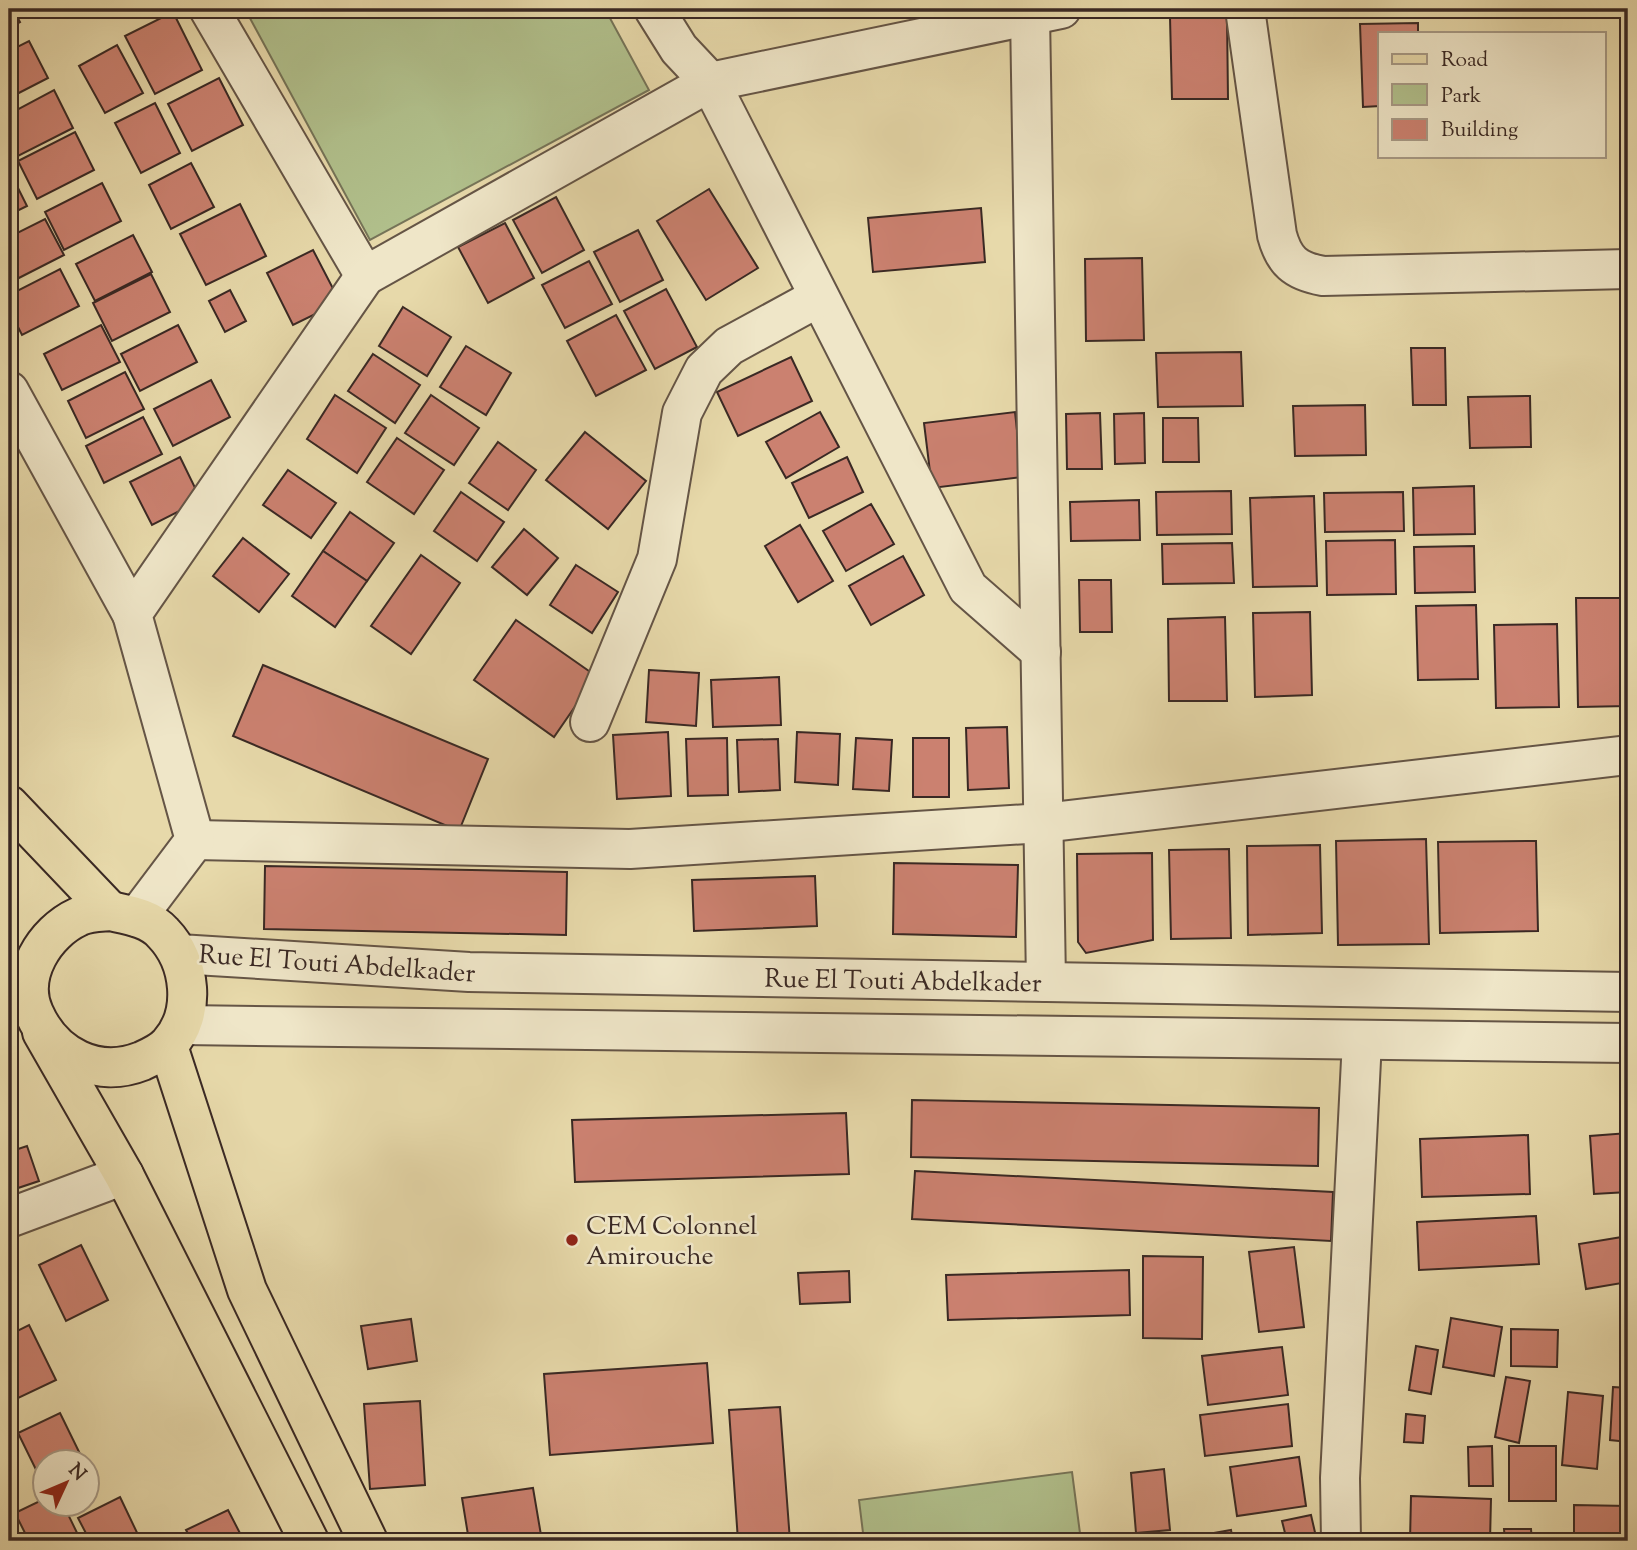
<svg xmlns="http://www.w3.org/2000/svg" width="1637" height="1550" viewBox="0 0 1637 1550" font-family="'Sorts Mill Goudy',serif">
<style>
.green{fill:#b1c08c;stroke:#767458;stroke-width:2}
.building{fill:#cb8170;stroke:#3a2924;stroke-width:2}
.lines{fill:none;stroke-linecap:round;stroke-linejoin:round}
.minor-casing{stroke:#655546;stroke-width:42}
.major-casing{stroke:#3a2924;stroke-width:42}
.minor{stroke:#efe6c8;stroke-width:38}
.major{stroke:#e7d9aa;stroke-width:38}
.poi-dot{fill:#8f2418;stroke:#efe6c8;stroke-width:2.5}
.labels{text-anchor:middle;stroke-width:5;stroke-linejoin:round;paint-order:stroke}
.street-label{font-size:26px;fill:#3a2924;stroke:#efe6c8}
.poi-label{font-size:26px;fill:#3a2924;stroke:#efe6c8;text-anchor:start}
</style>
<rect width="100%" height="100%" fill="#e7d9aa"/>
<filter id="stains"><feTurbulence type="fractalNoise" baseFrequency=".00286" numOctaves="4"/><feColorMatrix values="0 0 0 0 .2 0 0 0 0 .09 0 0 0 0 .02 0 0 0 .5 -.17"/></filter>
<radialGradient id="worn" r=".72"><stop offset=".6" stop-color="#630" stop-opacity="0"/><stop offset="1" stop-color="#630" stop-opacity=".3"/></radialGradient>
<g class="green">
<polygon points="245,9 605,9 649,90 370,240"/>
<polygon points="1072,1472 1081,1541 864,1541 859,1500"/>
</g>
<g class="building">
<polygon points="9,9 13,9 20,22 9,28"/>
<polygon points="173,12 202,70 155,94 125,36"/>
<polygon points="1227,16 1228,99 1172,99 1170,17"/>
<polygon points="1418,23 1418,33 1380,33 1380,106 1363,107 1360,24"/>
<polygon points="29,41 48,78 9,98 9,51"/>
<polygon points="117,45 143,93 105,113 79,66"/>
<polygon points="219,78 243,125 192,151 168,104"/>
<polygon points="54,90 73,128 16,157 9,143 9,114"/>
<polygon points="155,103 180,153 141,173 115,123"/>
<polygon points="75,132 94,170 37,199 18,161"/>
<polygon points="191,163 214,207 171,229 149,185"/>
<polygon points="9,170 27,206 9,215"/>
<polygon points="102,183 121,221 64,250 45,212"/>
<polygon points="709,189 758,268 706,300 657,221"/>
<polygon points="556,197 584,250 542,273 513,220"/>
<polygon points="240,204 266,256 206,285 180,234"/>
<polygon points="981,208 985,262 873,272 868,218"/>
<polygon points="45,219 64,255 9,283 9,237"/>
<polygon points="505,223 534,278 488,303 458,247"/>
<polygon points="638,230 663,280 620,302 594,252"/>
<polygon points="133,235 152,272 95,301 76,264"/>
<polygon points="313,250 340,302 293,325 267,273"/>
<polygon points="1142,258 1144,340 1086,341 1085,259"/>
<polygon points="589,261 612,304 565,328 542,285"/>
<polygon points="60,269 79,306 22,335 9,309 9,295"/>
<polygon points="151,274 170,312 112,341 93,303"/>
<polygon points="666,289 697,347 655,369 624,311"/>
<polygon points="230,290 246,321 225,332 209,301"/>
<polygon points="403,307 451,337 427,376 379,346"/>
<polygon points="616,315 646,370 596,396 567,341"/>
<polygon points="101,325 120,362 62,390 44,354"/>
<polygon points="178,325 197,362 140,391 121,354"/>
<polygon points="466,346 511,373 486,415 440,387"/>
<polygon points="1411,348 1445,348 1446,405 1413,405"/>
<polygon points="1241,352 1243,406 1158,407 1156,353"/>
<polygon points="373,354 420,385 395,423 348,391"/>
<polygon points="791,357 812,401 738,436 717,392"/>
<polygon points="125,372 144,409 86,438 68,401"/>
<polygon points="211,380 230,417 173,446 154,409"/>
<polygon points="335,395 386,428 357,473 307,439"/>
<polygon points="431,395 479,428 454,465 405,433"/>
<polygon points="1530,396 1531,447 1470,448 1468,397"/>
<polygon points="1365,405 1366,455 1295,456 1293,406"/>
<polygon points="820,412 839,447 786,478 766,442"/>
<polygon points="1015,412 1022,477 932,488 924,423"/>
<polygon points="1100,413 1102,469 1067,469 1066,414"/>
<polygon points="1144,413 1145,463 1115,464 1114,414"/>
<polygon points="143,417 162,454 104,483 86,446"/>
<polygon points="1163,418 1198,418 1199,462 1163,462"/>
<polygon points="585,432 646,481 608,529 546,480"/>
<polygon points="397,438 444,470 414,514 367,482"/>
<polygon points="498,442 536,470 508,510 469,483"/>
<polygon points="180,457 201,500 152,525 130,482"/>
<polygon points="847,457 863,492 809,518 792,483"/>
<polygon points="288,470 336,503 311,538 263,505"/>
<polygon points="1474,486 1475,534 1414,535 1413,488"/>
<polygon points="1231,491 1232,534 1157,535 1156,492"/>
<polygon points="461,492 504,522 477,561 434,531"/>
<polygon points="1403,492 1404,531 1325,532 1324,493"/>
<polygon points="1314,496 1317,586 1253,587 1250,498"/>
<polygon points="1139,500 1140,540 1071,541 1070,502"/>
<polygon points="871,504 894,544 846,571 823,531"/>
<polygon points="350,512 394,543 367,581 323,551"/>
<polygon points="800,525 833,581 798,602 765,546"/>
<polygon points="524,529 558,558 527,595 492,567"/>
<polygon points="243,538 289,574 259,612 213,576"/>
<polygon points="1395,540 1396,594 1327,595 1326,541"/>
<polygon points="1232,543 1234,583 1163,584 1162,544"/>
<polygon points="1474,546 1475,592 1415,593 1414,547"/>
<polygon points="323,551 367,581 335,627 292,596"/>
<polygon points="421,555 460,583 411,654 371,626"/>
<polygon points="903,556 924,595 871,625 849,586"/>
<polygon points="576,565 618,592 592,633 550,605"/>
<polygon points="1079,580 1111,580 1112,632 1080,632"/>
<polygon points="1576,598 1628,598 1628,706 1578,707"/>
<polygon points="1476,605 1478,679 1418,680 1416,606"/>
<polygon points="1310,612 1312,695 1255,697 1253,613"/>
<polygon points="1225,617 1227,701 1169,701 1168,619"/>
<polygon points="516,620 596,676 554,737 474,680"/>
<polygon points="1557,624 1559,707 1496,708 1494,625"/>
<polygon points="263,665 488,759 459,831 233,736"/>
<polygon points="649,670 699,673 696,726 646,722"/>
<polygon points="779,677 781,725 713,727 711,680"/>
<polygon points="1007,727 1009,788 968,790 966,728"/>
<polygon points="668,732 671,796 617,799 613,735"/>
<polygon points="797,732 840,734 838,785 795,782"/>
<polygon points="727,738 728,795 688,796 686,739"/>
<polygon points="856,738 892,740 889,791 853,789"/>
<rect x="913" y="738" width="36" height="59"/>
<polygon points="778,739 780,790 739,792 737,740"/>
<polygon points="1426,839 1429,944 1338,945 1336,841"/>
<polygon points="1536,841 1538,931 1440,933 1438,842"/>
<polygon points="1320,845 1322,933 1248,935 1247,846"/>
<polygon points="1229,849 1231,938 1171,939 1169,850"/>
<polygon points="1152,853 1153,940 1086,953 1078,942 1077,854"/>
<polygon points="894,863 1018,865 1016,937 893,934"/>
<polygon points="265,866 567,872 566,935 264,929"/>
<polygon points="815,876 817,926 694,931 692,880"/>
<polygon points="912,1100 1319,1108 1318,1166 911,1157"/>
<polygon points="846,1113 849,1174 575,1182 572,1120"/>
<polygon points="1628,1133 1628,1192 1594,1194 1590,1136"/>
<polygon points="1528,1135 1530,1194 1422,1197 1420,1139"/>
<polygon points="27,1146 39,1181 9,1191 9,1152"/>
<polygon points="915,1171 1333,1192 1331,1241 912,1219"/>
<polygon points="1536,1216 1539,1264 1419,1270 1417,1222"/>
<polygon points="1628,1236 1628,1282 1586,1289 1579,1244"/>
<polygon points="81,1245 108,1300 66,1321 39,1265"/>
<polygon points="1294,1247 1304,1327 1259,1332 1249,1252"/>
<polygon points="1143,1256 1203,1257 1202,1339 1143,1338"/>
<polygon points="1129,1270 1130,1315 948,1320 946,1275"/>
<polygon points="849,1271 850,1302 800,1304 798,1273"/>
<polygon points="1451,1318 1502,1327 1494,1376 1443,1367"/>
<polygon points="411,1319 417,1361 368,1369 361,1326"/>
<polygon points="29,1325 56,1380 14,1400 9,1389 9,1335"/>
<polygon points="1511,1329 1558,1330 1557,1367 1511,1366"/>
<polygon points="1416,1346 1438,1350 1431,1394 1409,1390"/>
<polygon points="1282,1347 1288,1395 1208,1405 1202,1356"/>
<polygon points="707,1363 713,1443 550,1455 544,1374"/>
<polygon points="1506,1377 1530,1381 1519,1443 1495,1437"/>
<polygon points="1613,1387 1628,1388 1628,1442 1610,1440"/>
<polygon points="1568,1392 1603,1396 1597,1469 1562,1465"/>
<polygon points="420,1401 425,1485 370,1489 364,1404"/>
<polygon points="1288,1404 1292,1446 1205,1456 1200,1415"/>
<polygon points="780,1407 790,1541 738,1541 729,1410"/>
<polygon points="60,1413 84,1462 46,1462 45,1488 18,1433"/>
<polygon points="1406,1414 1425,1416 1423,1443 1404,1442"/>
<polygon points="1492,1446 1493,1486 1469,1486 1468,1447"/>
<rect x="1509" y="1446" width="47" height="55"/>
<polygon points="1299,1457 1306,1506 1237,1516 1230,1467"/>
<polygon points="1164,1469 1170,1530 1136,1533 1131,1473"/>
<polygon points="533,1488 542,1541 469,1541 462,1498"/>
<polygon points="1411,1496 1491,1499 1490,1541 1410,1541"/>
<polygon points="120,1497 141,1541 90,1541 78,1518"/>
<polygon points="46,1498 46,1504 63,1504 81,1541 29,1541 15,1513"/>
<polygon points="1574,1505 1628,1506 1628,1541 1574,1541"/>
<polygon points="228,1510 244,1541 192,1541 186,1530"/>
<polygon points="1311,1515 1317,1541 1287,1541 1282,1521"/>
<polygon points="1504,1529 1531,1529 1532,1541 1505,1541"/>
<polygon points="1231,1530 1233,1541 1169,1541"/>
</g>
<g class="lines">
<g class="minor-casing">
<g id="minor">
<polyline points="209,9 365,276 710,82 1061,9"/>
<polyline points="654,9 679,49 710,82 968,588 1041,652"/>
<path d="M1245 9 1277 235C1284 261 1295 271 1323 276L1628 269"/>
<polyline points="1030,14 1046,982"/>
<polyline points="9,391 132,614"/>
<polyline points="590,722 657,559 682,413 704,370 729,346 819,297"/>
<polyline points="195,840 630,849 1043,823 1628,755"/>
<polyline points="137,917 195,840 132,614 365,276"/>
<polyline points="179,954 469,972 1628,992"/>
<polyline points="183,1025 1628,1043"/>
<polyline points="9,1218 124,1175"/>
<polyline points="1341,1541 1340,1478 1362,1040"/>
</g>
</g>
<g class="major-casing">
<g id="major">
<polyline points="9,805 110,911"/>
<path d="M110 911C128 915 150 918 163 933 191 962 197 1013 169 1044 163 1051 151 1057 142 1061 97 1079 53 1056 34 1013 17 976 45 932 78 917 87 912 100 912 110 911Z"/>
<polyline points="42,1032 124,1175 309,1541"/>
<polyline points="168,1046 247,1290 368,1541"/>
</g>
</g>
<use href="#minor" class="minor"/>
<use href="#major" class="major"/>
</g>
<circle class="poi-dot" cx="572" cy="1240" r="7"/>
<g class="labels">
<g class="street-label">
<text transform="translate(337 963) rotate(4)" y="9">Rue El Touti Abdelkader</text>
<text transform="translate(903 980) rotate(1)" y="9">Rue El Touti Abdelkader</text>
</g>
<g class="poi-label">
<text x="586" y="1234">CEM Colonnel<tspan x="586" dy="30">Amirouche</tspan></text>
</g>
</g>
<rect width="1637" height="1550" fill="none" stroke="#e7d9aa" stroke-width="35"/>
<rect x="10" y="10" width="1616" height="1529" fill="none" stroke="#3a2924" stroke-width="3.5"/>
<rect x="18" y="18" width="1602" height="1515" fill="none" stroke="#3a2924" stroke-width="2"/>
<rect x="1378" y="32" width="228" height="126" fill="#efe6c8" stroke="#a79a86" stroke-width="2"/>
<rect x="1392" y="54" width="35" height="10" fill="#e7d9aa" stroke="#a79a86" stroke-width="2"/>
<text x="1441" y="66" font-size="21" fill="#3a2924">Road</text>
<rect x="1392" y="84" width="35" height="21" fill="#b1c08c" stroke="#a79a86" stroke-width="2"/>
<text x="1441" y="102" font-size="21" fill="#3a2924">Park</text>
<rect x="1392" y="119" width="35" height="21" fill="#cb8170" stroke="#a79a86" stroke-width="2"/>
<text x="1441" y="136" font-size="21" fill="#3a2924">Building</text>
<g transform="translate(66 1483) rotate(46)"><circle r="33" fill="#efe6c8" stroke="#a79a86" stroke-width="2"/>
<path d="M0-5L12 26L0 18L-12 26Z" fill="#8f2418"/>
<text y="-10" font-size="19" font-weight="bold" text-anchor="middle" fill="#3a2924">N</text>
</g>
<rect width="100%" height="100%" filter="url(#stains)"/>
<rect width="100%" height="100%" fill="url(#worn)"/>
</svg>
